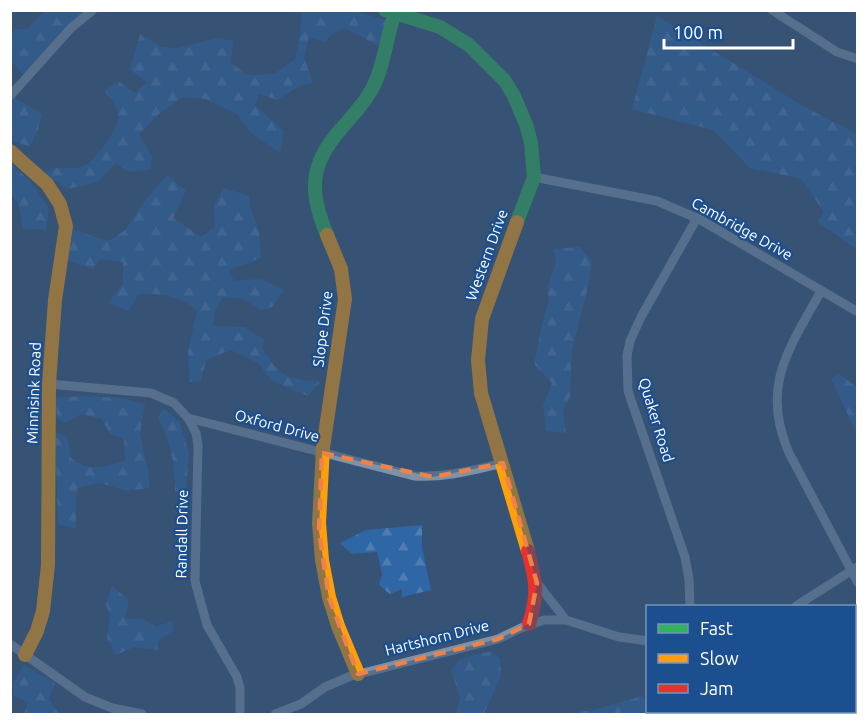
<svg xmlns="http://www.w3.org/2000/svg" width="868" height="725" viewBox="0 0 868 725" font-family="Ubuntu,sans-serif">
<style>
.forest{fill:url(#forest-firs)}
.lines{fill:none;stroke-linecap:round;stroke-linejoin:round}
.street{stroke:#7d92a8;stroke-width:9}
.fast{stroke:#30b455;stroke-width:14}
.slow{stroke:#ff9f0a;stroke-width:14}
.jam{stroke:#e5322d;stroke-width:14}
.marked{fill:none;stroke:#ee8249;stroke-width:4.5;stroke-dasharray:12 8;stroke-linejoin:round}
.labels{text-anchor:middle;stroke-width:4.5;stroke-linejoin:round;paint-order:stroke}
.street-label{font-size:15px;fill:#fff;stroke:#1b4f8f}
</style>
<defs>
<pattern id="forest-firs" width="22" height="20" patternUnits="userSpaceOnUse" patternTransform="scale(1.5)"><rect width="22" height="20" fill="#2f66a5"/><path d="M5 1l3.5 6h-7zM16 11l3.5 6h-7z" fill="#4e7db2"/></pattern>
</defs>
<rect width="100%" height="100%" fill="#365274"/>
<g class="forest">
<polygon points="44,11 85,11 56,37 24,75 11,61 10,37 15,30 28,28"/>
<path d="M302 11H354L389 21 379 46 345 28 332 34 325 42 309 37 304 57 313 83 301 85 277 100 259 94 255 105 284 131 280 153 251 133 237 114 206 99 183 97 160 113 139 134 152 156 151 169 129 172 116 163 98 182 68 189 45 175 51 168C61 167 75 170 84 166 94 162 116 131 118 120 120 109 111 98 104 91L118 81 135 93 147 82 130 70 140 34 162 47 177 48 217 38 233 41 231 63 248 75 274 74 295 59 300 34Z"/>
<polygon points="657,16 803,106 857,134 857,249 817,222 824,212 801,179 750,168 713,130 632,109"/>
<polygon points="15,98 42,114 38,129 30,147 11,140 11,103"/>
<polygon points="11,163 31,182 49,209 46,230 23,228 18,202 11,196"/>
<path d="M167 175 186 191 173 218 201 237 215 227 214 204 224 188 249 196 250 207 259 231 261 258 229 270 234 281 261 279 284 290 272 307 261 310 243 299 223 297 215 311 213 326 245 327 264 340 262 348C283 380 283 377 320 382L308 396 271 380 258 363 231 350 206 360 201 381 190 382 188 352 197 310C180 296 159 293 138 294L129 311 108 303 123 284V262L101 259 93 269 68 261 73 230 109 241 125 230 146 199Z"/>
<polygon points="579,247 592,261 588,288 572,350 570,397 563,410 566,433 546,431 543,405 552,383 534,364 542,324 549,300 547,287 556,264 554,249"/>
<polygon points="839,374 857,387 857,434 831,379"/>
<path d="M82 396 121 398 145 404 140 434 149 475V488L127 491 99 483 78 488 76 494V529L58 524 55 432 67 437 71 458C90 472 104 468 125 460L124 438 110 434 102 419 81 414 64 423 57 418 55 398Z"/>
<path d="M163 408 179 421 189 453 186 490 175 492C175 464 171 442 158 418Z"/>
<polygon points="422,525 422,547 431,590 402,597 402,589 390,594 379,585 382,574 377,552 352,554 340,543 366,530"/>
<polygon points="112,586 129,600 125,618 145,620 156,627 172,621 174,630 158,641 158,650 134,647 116,655 107,638 110,616 106,604"/>
<polygon points="491,651 500,659 501,676 484,714 456,714 460,697 451,670 460,659"/>
<polygon points="24,665 55,683 49,699 59,714 24,714 28,702 14,696 12,684"/>
<polygon points="642,696 647,702 648,712 750,712 759,714 563,714 594,710"/>
</g>
<g class="lines">
<g class="street">
<polyline points="772,10 837,52 858,59"/>
<polyline points="10,96 71,28 93,10"/>
<polyline points="534,177 657,201 699,219 858,312"/>
<path d="M821 291C789 349 760 386 789 453L858 583"/>
<path d="M49 384 151 393 174 403 188 418 414 476C445 478 473 470 503 463"/>
<polyline points="188,418 196,433 198,445 195,581 207,625 237,677 240,688 240,714"/>
<polyline points="537,583 566,620"/>
<polyline points="690,606 689,579 685,557 628,391 627,356 630,341 641,317 697,218"/>
<polyline points="796,606 857,567"/>
<polyline points="10,644 85,697 112,708 142,714"/>
<polyline points="275,714 301,704 325,687 351,676 498,639 521,628 544,620 566,620 619,637 648,641"/>
</g>
<g class="fast">
<polyline points="385,10 440,27 469,45 505,81 514,96 527,127 531,143 534,177 517,222"/>
<path d="M327 235C309 192 309 165 341 129 352 116 364 104 372 89 385 65 386 36 396 10"/>
</g>
<g class="slow">
<polyline points="10,151 47,184 60,204 66,226 55,300 49,384 48,565 43,611 37,631 25,655"/>
<polyline points="517,222 482,319 478,360 481,393 528,551"/>
<polyline points="327,235 341,269 345,299 323,448 319,523 322,560 329,597 338,626 358,674"/>
</g>
<path class="jam" d="M528 551C536 581 539 593 529 624"/>
</g>
<path d="M0 0H868V725H0ZM322 453 433 477 503 463 537 583 529 624 498 639 358 674 329 598 319 531Z" fill="#365274" fill-opacity=".55" fill-rule="evenodd"/>
<path class="marked" d="M322 453 433 477 503 463 537 583 529 624 498 639 358 674 329 598 319 531Z"/>
<g class="labels">
<g class="street-label">
<text transform="translate(742 229) rotate(29)" y="5">Cambridge Drive</text>
<text transform="translate(487 255) rotate(-70)" y="5">Western Drive</text>
<text transform="translate(323 329) rotate(-83)" y="5">Slope Drive</text>
<text transform="translate(34 393) rotate(-88)" y="5">Minnisink Road</text>
<text transform="translate(656 420) rotate(73)" y="5">Quaker Road</text>
<text transform="translate(277 426) rotate(15)" y="5">Oxford Drive</text>
<text transform="translate(182 534) rotate(-89)" y="5">Randall Drive</text>
<text transform="translate(437 638) rotate(-14)" y="5">Hartshorn Drive</text>
</g>
</g>
<rect width="868" height="725" fill="none" stroke="#ffffff" stroke-width="24"/>
<rect x="646" y="605" width="210" height="108" fill="#1b4f8f" stroke="#7695bc" stroke-width="1.5"/>
<rect x="658" y="624" width="30" height="9" fill="#30b455" stroke="#7695bc" stroke-width="1.5"/>
<text x="700" y="635" font-size="18" fill="#ffffff">Fast</text>
<rect x="658" y="654" width="30" height="9" fill="#ff9f0a" stroke="#7695bc" stroke-width="1.5"/>
<text x="700" y="665" font-size="18" fill="#ffffff">Slow</text>
<rect x="658" y="684" width="30" height="9" fill="#e5322d" stroke="#7695bc" stroke-width="1.5"/>
<text x="700" y="695" font-size="18" fill="#ffffff">Jam</text>
<path d="M664 39v9h129v-9" fill="none" stroke="#ffffff" stroke-width="3"/>
<text x="673" y="39" font-size="18" fill="#ffffff" stroke="#1b4f8f" stroke-width="4.5" paint-order="stroke">100 m</text>
</svg>
